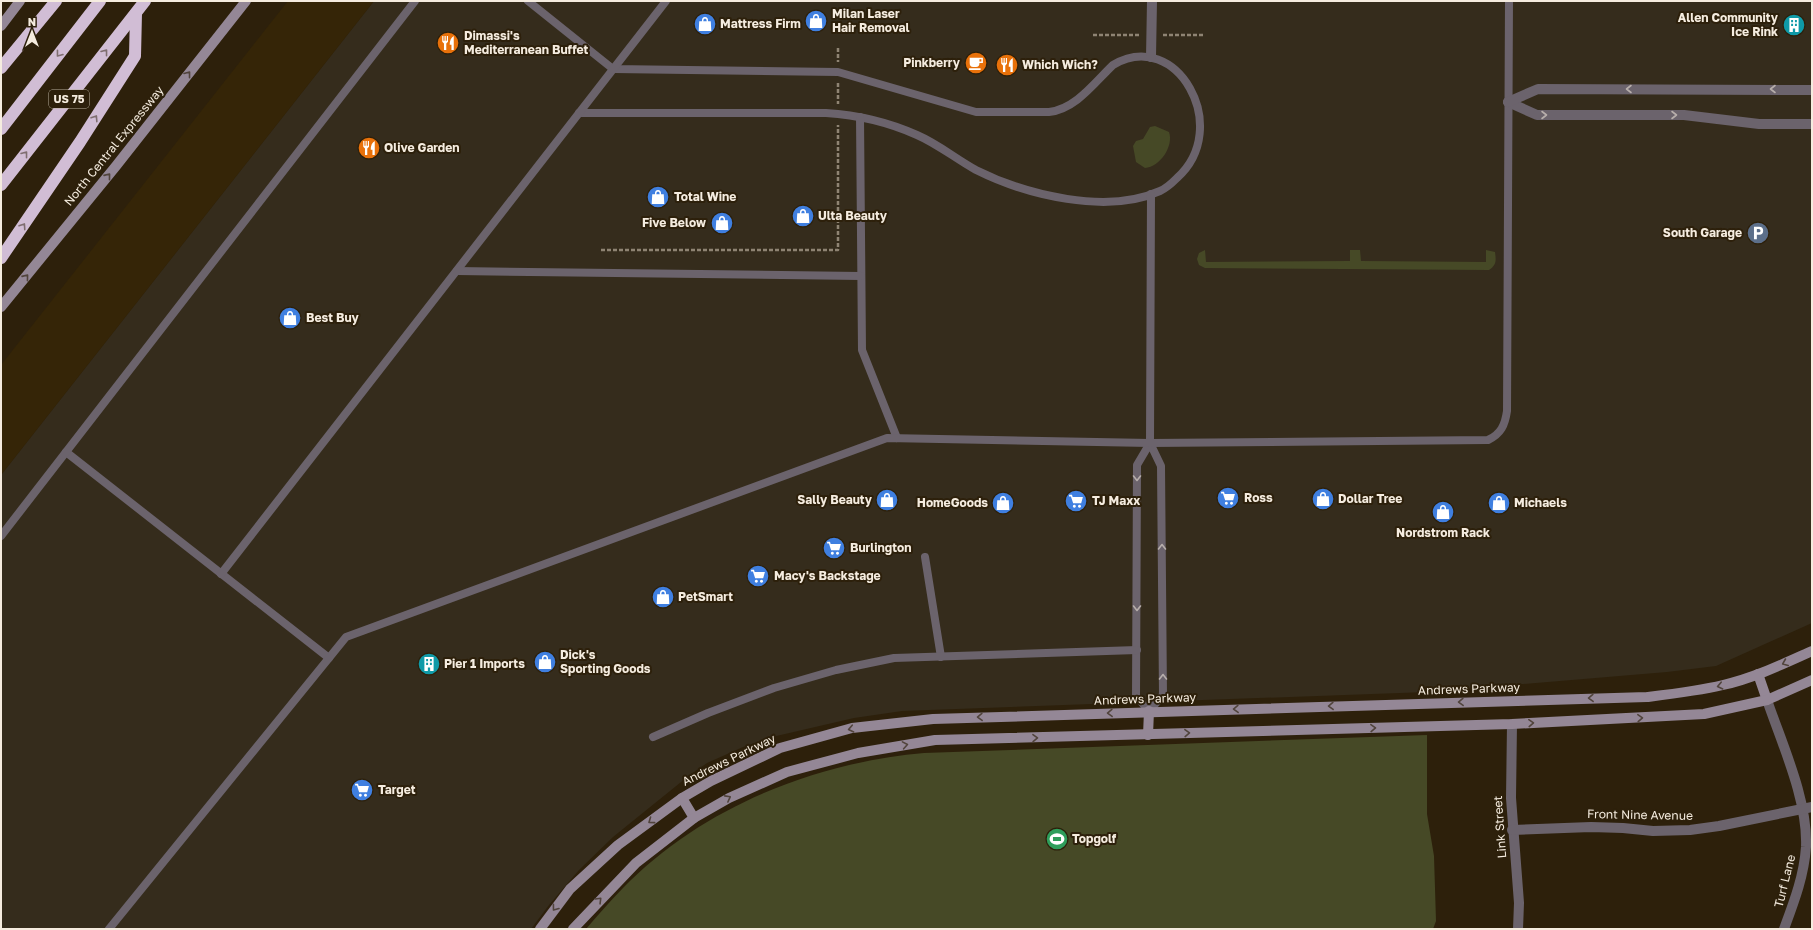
<svg xmlns="http://www.w3.org/2000/svg" width="1813" height="930" viewBox="0 0 1813 930" font-family="'Golos Text',sans-serif">
<style>
.commercial{fill:#352c1c}
.built{fill:#352507}
.green{fill:#464926}
.lines{fill:none;stroke-linecap:round;stroke-linejoin:round}
.path{stroke:#8f8473;stroke-width:2.5;stroke-dasharray:4 2;stroke-linecap:butt}
.lane{stroke:#6b636c;stroke-width:8}
.street{stroke:#6b636c;stroke-width:10}
.secondary{stroke:#948796;stroke-width:10}
.highway{stroke:#d1bdd5;stroke-width:12}
.oneway{stroke:#7f6e70}
.oneway2{stroke:#51443c}
.oneway3{stroke:#b7aeab}
.labels{text-anchor:middle;stroke-width:4;stroke-linejoin:round;paint-order:stroke}
.shield{fill:#2d200b;stroke:#b9af9f;stroke-width:1}
.shield-label{font-size:11px;font-weight:bold;fill:#f5ecdf}
.poi-label{font-size:12px;font-weight:bold;fill:#f5ecdf;stroke:#2d200b;text-anchor:start}
.street-label{font-size:12px;fill:#f5ecdf;stroke:#2d200b}
</style>
<rect width="100%" height="100%" fill="#2d200b"/>
<polygon class="commercial" points="374,1 1812,1 1812,623 1716,666 1667,672 1427,692 902,711 854,718 772,737 743,747 707,763 691,774 613,837 579,870 549,905 531,929 1,929 1,475"/>
<polygon class="built" points="288,1 374,1 1,475 1,365"/>
<g class="green">
<path d="M1155 126 1169 132C1174 146 1160 167 1145 168L1136 162 1133 146 1136 141 1143 139 1150 127Z"/>
<path d="M1205 250 1206 262 1350 261V250H1360L1361 261 1486 262V250L1495 252C1496 260 1497 265 1489 270L1205 268 1199 265 1197 259 1199 253Z"/>
<path d="M1427 735V814L1434 856 1436 921 1433 929H586C598 915 610 901 623 888 701 808 813 763 924 753Z"/>
</g>
<g class="lines">
<g class="path">
<polyline points="1093,35 1140,35"/>
<polyline points="1163,35 1203,35"/>
<polyline points="838,48 838,62"/>
<polyline points="838,83 838,104"/>
<polyline points="601,250 838,250 838,125"/>
</g>
<g class="lane">
<path d="M528 1 613 69 838 72 976 112H1049C1076 109 1095 82 1113 65 1177 27 1233 128 1177 178 1172 183 1167 188 1160 191 1107 215 1026 195 976 170 956 159 938 144 917 135 888 122 858 115 826 113H579"/>
<polyline points="860,117 862,350 897,438"/>
<polyline points="457,271 861,276"/>
<polyline points="1150,443 1137,465 1136,696 1149,711 1163,695 1161,466 1150,443 1151,194"/>
<polyline points="66,452 329,658"/>
<polyline points="1,536 415,1"/>
<polyline points="925,557 941,657"/>
<polyline points="221,574 666,1"/>
<polyline points="653,737 708,713 774,688 836,670 894,658 1137,650"/>
<path d="M109 929 346 637 887 438 1150 443 1488 440C1501 434 1505 425 1507 411L1509 1"/>
</g>
<g class="street">
<polyline points="1151,57 1152,1"/>
<polyline points="1508,102 1537,115 1684,115 1759,124 1812,124"/>
<polyline points="1508,102 1538,89 1812,90"/>
<path d="M1767 700C1782 744 1808 800 1806 847 1804 876 1794 902 1784 929"/>
<polyline points="1512,724 1511,798 1519,903 1518,929"/>
<polyline points="1512,830 1591,827 1623,828 1653,831 1690,830 1719,826 1812,807"/>
</g>
<g class="secondary">
<polyline points="1,26 20,1"/>
<polyline points="1,307 116,166 246,1"/>
<polyline points="1758,674 1767,700"/>
<polyline points="1148,735 1149,711"/>
<polyline points="682,798 694,818"/>
<path d="M540 929 570 889 618 845 682 798 711 781 780 748 852 728 933 719 1647 697C1672 694 1698 691 1723 685 1754 678 1783 664 1812 651"/>
<polyline points="573,929 636,863 694,818 729,798 787,772 858,753 935,740 1512,724 1704,714 1767,700 1812,680"/>
</g>
<g class="highway">
<polyline points="1,68 56,1"/>
<polyline points="1,129 100,1"/>
<polyline points="1,185 145,1"/>
<polyline points="1,258 80,142 135,56 136,13"/>
</g>
</g>
<defs><path id="oneway-chevron" d="M-2-3.5L2.5 0L-2 3.5" fill="none" stroke-width="1.6" stroke-linecap="round" stroke-linejoin="round"/></defs>
<g class="oneway">
<use href="#oneway-chevron" transform="translate(105 52) rotate(-52)"/>
<use href="#oneway-chevron" transform="translate(59 54) rotate(128)"/>
<use href="#oneway-chevron" transform="translate(95 118) rotate(-57)"/>
<use href="#oneway-chevron" transform="translate(25 154) rotate(-52)"/>
<use href="#oneway-chevron" transform="translate(23 226) rotate(-56)"/>
</g>
<g class="oneway2">
<use href="#oneway-chevron" transform="translate(188 74) rotate(-52)"/>
<use href="#oneway-chevron" transform="translate(108 176) rotate(-51)"/>
<use href="#oneway-chevron" transform="translate(26 277) rotate(-51)"/>
<use href="#oneway-chevron" transform="translate(1785 663) rotate(157)"/>
<use href="#oneway-chevron" transform="translate(1720 686) rotate(167)"/>
<use href="#oneway-chevron" transform="translate(1591 698) rotate(178)"/>
<use href="#oneway-chevron" transform="translate(1461 702) rotate(178)"/>
<use href="#oneway-chevron" transform="translate(1331 706) rotate(178)"/>
<use href="#oneway-chevron" transform="translate(1236 709) rotate(178)"/>
<use href="#oneway-chevron" transform="translate(1110 713) rotate(178)"/>
<use href="#oneway-chevron" transform="translate(980 717) rotate(178)"/>
<use href="#oneway-chevron" transform="translate(1640 718) rotate(-3)"/>
<use href="#oneway-chevron" transform="translate(1531 723) rotate(-3)"/>
<use href="#oneway-chevron" transform="translate(1373 728) rotate(-2)"/>
<use href="#oneway-chevron" transform="translate(851 729) rotate(168)"/>
<use href="#oneway-chevron" transform="translate(1187 733) rotate(-2)"/>
<use href="#oneway-chevron" transform="translate(1035 738) rotate(-1)"/>
<use href="#oneway-chevron" transform="translate(905 745) rotate(-10)"/>
<use href="#oneway-chevron" transform="translate(728 798) rotate(-28)"/>
<use href="#oneway-chevron" transform="translate(651 821) rotate(144)"/>
<use href="#oneway-chevron" transform="translate(599 900) rotate(-45)"/>
<use href="#oneway-chevron" transform="translate(555 908) rotate(127)"/>
</g>
<g class="oneway3">
<use href="#oneway-chevron" transform="translate(1629 89) rotate(180)"/>
<use href="#oneway-chevron" transform="translate(1773 89) rotate(-180)"/>
<use href="#oneway-chevron" transform="translate(1544 115)"/>
<use href="#oneway-chevron" transform="translate(1674 115)"/>
<use href="#oneway-chevron" transform="translate(1137 478) rotate(90)"/>
<use href="#oneway-chevron" transform="translate(1162 547) rotate(-90)"/>
<use href="#oneway-chevron" transform="translate(1137 608) rotate(90)"/>
<use href="#oneway-chevron" transform="translate(1163 677) rotate(-90)"/>
</g>
<defs>
<g id="shop-disc" transform="scale(1.15)"><circle r="9.5" fill="#3f7fe0" stroke="#2d200b"/><path d="M-5-2.5h2.3a2.7 3.5 0 0 1 5.4 0H5L5.5 6h-11ZM-1.5-2.5h3a1.5 2.3 0 0 0-3 0Z" fill="#fff"/></g>
<g id="building-disc" transform="scale(1.15)"><circle r="9.5" fill="#0f9aa8" stroke="#2d200b"/><path d="M-4-6H4V6H1V3H-1V6H-4ZM-2.5-4.3h1.7v1.8h-1.7ZM.8-4.3h1.7v1.8H.8ZM-2.5-1h1.7V.8h-1.7ZM.8-1h1.7V.8H.8Z" fill="#fff"/></g>
<g id="restaurant-disc" transform="scale(1.15)"><circle r="9.5" fill="#e8710a" stroke="#2d200b"/><path d="M-5-6h1v4h1v-4h1v4h1v-4h1v5L-1.5 .5V6h-2V.5L-5-1ZM5-6V6H3V1.5H1.5Q1.5-4 5-6Z" fill="#fff"/></g>
<g id="cafe-disc" transform="scale(1.15)"><circle r="9.5" fill="#e8710a" stroke="#2d200b"/><path d="M-5.5-4.5H6V0H3Q3 3.5 0 3.5H-2.5Q-5.5 3.5-5.5 0ZM3-3.2v2h1.7v-2ZM-6 4.5H4V6H-6Z" fill="#fff"/></g>
<g id="parking-disc" transform="scale(1.15)"><circle r="9.5" fill="#5c6f8a" stroke="#2d200b"/><path d="M-3.5-5.5H1a3.5 3.5 0 0 1 0 7H-1V5.5H-3.5ZM-1-3.4V-.6H.8a1.4 1.4 0 0 0 0-2.8Z" fill="#fff"/></g>
<g id="supermarket-disc" transform="scale(1.15)"><circle r="9.5" fill="#3f7fe0" stroke="#2d200b"/><path d="M-6-5.5h2.5l.6 2H6L4.5 2H-2.5L-4.4-4H-6ZM-1.5 3.2a1.3 1.3 0 1 0 .1 0ZM3 3.2a1.3 1.3 0 1 0 .1 0Z" fill="#fff"/></g>
<g id="stadium-disc" transform="scale(1.15)"><circle r="9.5" fill="#2e9e5b" stroke="#2d200b"/><path d="M0-5a6.5 5 0 1 0 0 10a6.5 5 0 1 0 0-10ZM-3.5-1.8h7v3.6h-7Z" fill="#fff"/></g>
</defs>
<g fill-rule="evenodd">
<use href="#shop-disc" x="816" y="21"/>
<use href="#shop-disc" x="705" y="24"/>
<use href="#building-disc" x="1794" y="25"/>
<use href="#restaurant-disc" x="448" y="43"/>
<use href="#cafe-disc" x="976" y="63"/>
<use href="#restaurant-disc" x="1007" y="65"/>
<use href="#restaurant-disc" x="369" y="148"/>
<use href="#shop-disc" x="658" y="197"/>
<use href="#shop-disc" x="803" y="216"/>
<use href="#shop-disc" x="722" y="223"/>
<use href="#parking-disc" x="1758" y="233"/>
<use href="#shop-disc" x="290" y="318"/>
<use href="#supermarket-disc" x="1228" y="498"/>
<use href="#shop-disc" x="1323" y="499"/>
<use href="#shop-disc" x="887" y="500"/>
<use href="#supermarket-disc" x="1076" y="501"/>
<use href="#shop-disc" x="1003" y="503"/>
<use href="#shop-disc" x="1499" y="503"/>
<use href="#shop-disc" x="1443" y="512"/>
<use href="#supermarket-disc" x="834" y="548"/>
<use href="#supermarket-disc" x="758" y="576"/>
<use href="#shop-disc" x="663" y="597"/>
<use href="#shop-disc" x="545" y="662"/>
<use href="#building-disc" x="429" y="664"/>
<use href="#supermarket-disc" x="362" y="790"/>
<use href="#stadium-disc" x="1057" y="839"/>
</g>
<g class="labels">
<rect class="shield" x="49" y="90" width="40" height="18" rx="3"/>
<g class="shield-label">
<text x="69" y="103">US 75</text>
</g>
<g class="poi-label">
<text x="832" y="18">Milan Laser<tspan x="832" dy="14">Hair Removal</tspan></text>
<text x="1778" y="22" text-anchor="end">Allen Community<tspan x="1778" dy="14">Ice Rink</tspan></text>
<text x="720" y="28">Mattress Firm</text>
<text x="464" y="40">Dimassi's<tspan x="464" dy="14">Mediterranean Buffet</tspan></text>
<text x="960" y="67" text-anchor="end">Pinkberry</text>
<text x="1022" y="69">Which Wich?</text>
<text x="384" y="152">Olive Garden</text>
<text x="674" y="201">Total Wine</text>
<text x="818" y="220">Ulta Beauty</text>
<text x="706" y="227" text-anchor="end">Five Below</text>
<text x="1742" y="237" text-anchor="end">South Garage</text>
<text x="306" y="322">Best Buy</text>
<text x="1244" y="502">Ross</text>
<text x="1338" y="503">Dollar Tree</text>
<text x="872" y="504" text-anchor="end">Sally Beauty</text>
<text x="1092" y="505">TJ Maxx</text>
<text x="988" y="507" text-anchor="end">HomeGoods</text>
<text x="1514" y="507">Michaels</text>
<text x="1443" y="537" text-anchor="middle">Nordstrom Rack</text>
<text x="850" y="552">Burlington</text>
<text x="774" y="580">Macy's Backstage</text>
<text x="678" y="601">PetSmart</text>
<text x="560" y="659">Dick's<tspan x="560" dy="14">Sporting Goods</tspan></text>
<text x="444" y="668">Pier 1 Imports</text>
<text x="378" y="794">Target</text>
<text x="1072" y="843">Topgolf</text>
</g>
<g class="street-label">
<text transform="translate(114 146) rotate(-51)" y="4">North Central Expressway</text>
<text transform="translate(1469 689) rotate(-2)" y="4">Andrews Parkway</text>
<text transform="translate(1145 699) rotate(-2)" y="4">Andrews Parkway</text>
<text transform="translate(729 760) rotate(-26)" y="4">Andrews Parkway</text>
<text transform="translate(1640 815) rotate(1)" y="4">Front Nine Avenue</text>
<text transform="translate(1500 827) rotate(-94)" y="4">Link Street</text>
<text transform="translate(1785 881) rotate(-76)" y="4">Turf Lane</text>
</g>
</g>
<rect width="1813" height="930" fill="none" stroke="#f5ecdf" stroke-width="4"/>
<g transform="translate(32 32)" stroke="#2d200b" stroke-width="3" paint-order="stroke">
<path d="M0-3L7 15L0 10L-7 15Z" fill="#f5ecdf"/>
<text y="-6" font-size="11" font-weight="bold" text-anchor="middle" fill="#f5ecdf">N</text>
</g>
</svg>
